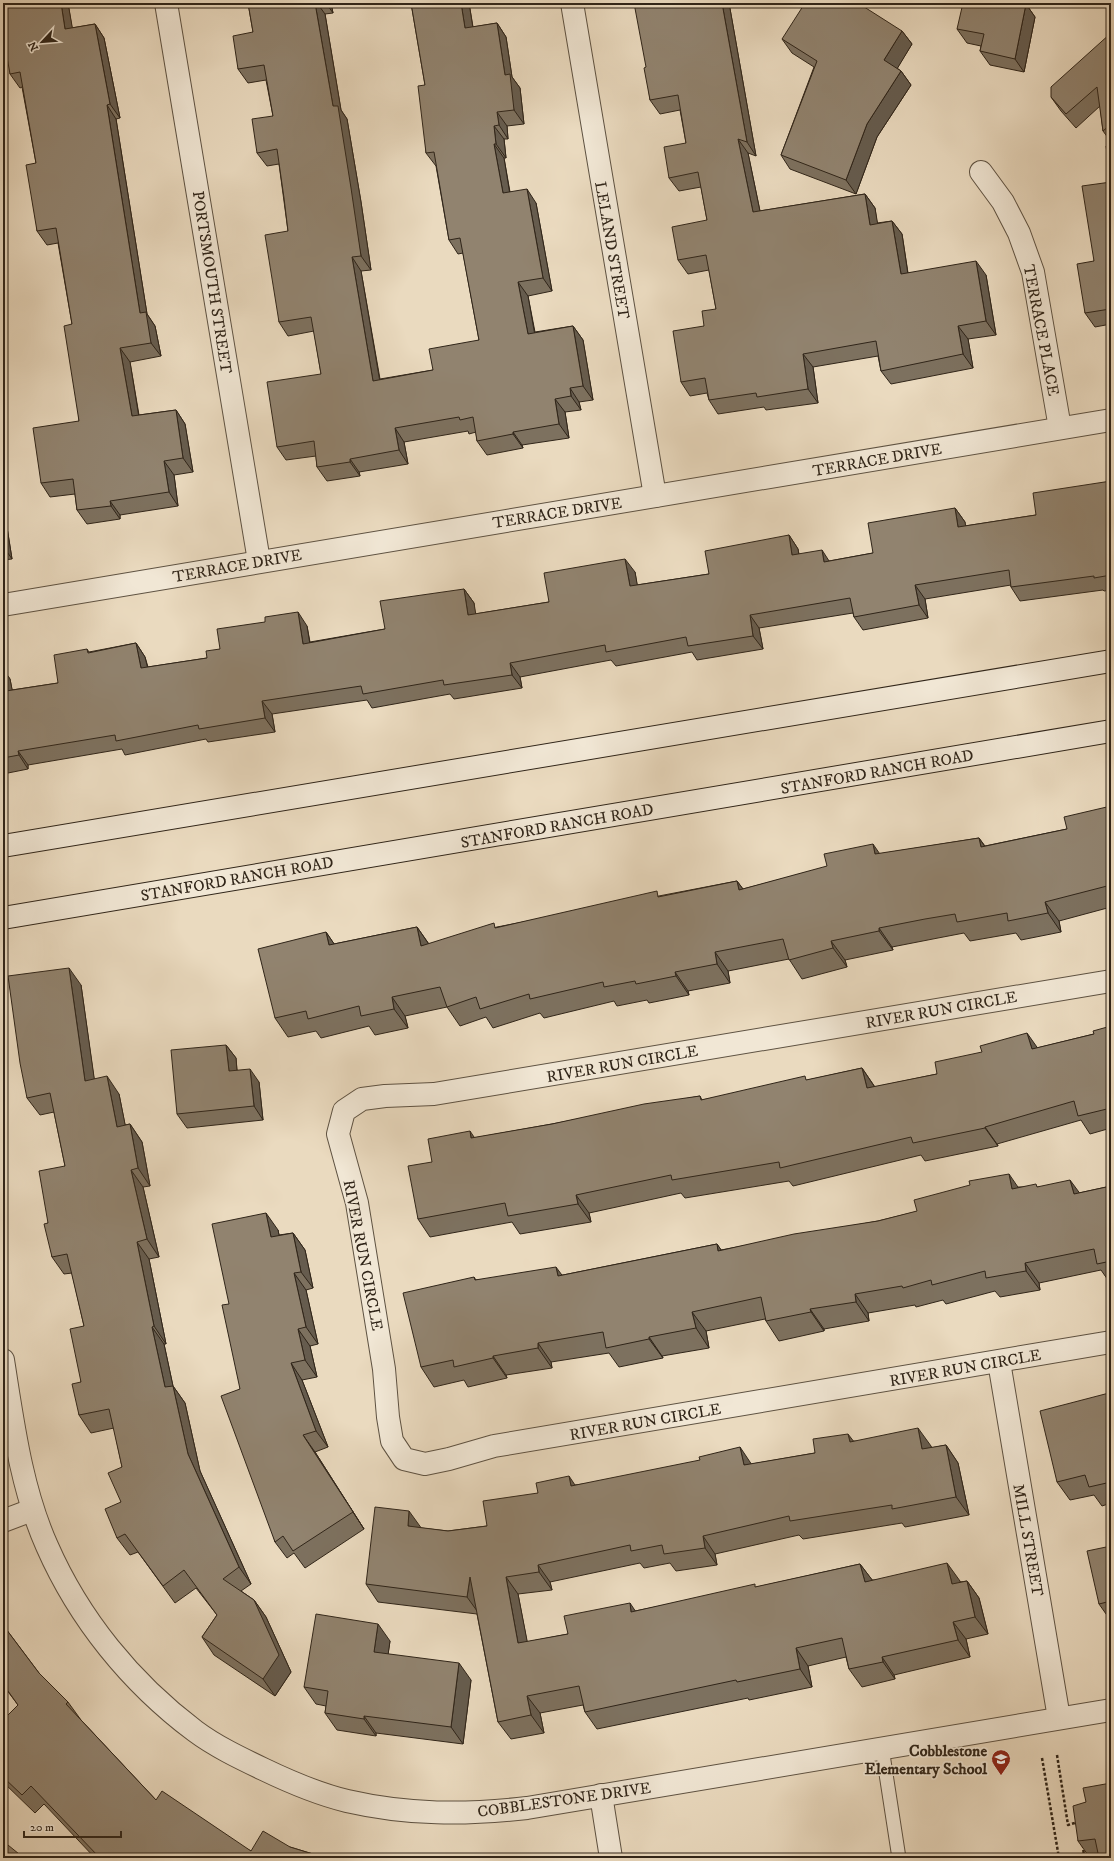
<svg xmlns="http://www.w3.org/2000/svg" width="1114" height="1861" viewBox="0 0 1114 1861" font-family="'IM FELL DW Pica',serif">
<style>
.lines{fill:none;stroke-linecap:round;stroke-linejoin:round}
.service-casing{stroke:#5e5242;stroke-width:15}
.minor-casing{stroke:#5e5242;stroke-width:24}
.tertiary-casing{stroke:#5e5242;stroke-width:24}
.secondary-casing{stroke:#302519;stroke-width:24}
.path{stroke:#302519;stroke-width:2.5;stroke-dasharray:3 2;stroke-linecap:butt}
.service{stroke:#f1e7d5;stroke-width:13}
.minor{stroke:#f1e7d5;stroke-width:22}
.tertiary{stroke:#f1e7d5;stroke-width:22}
.secondary{stroke:#f1e7d5;stroke-width:22}
.wall{fill:#7d715f;stroke:#302519}
.shaded-wall{fill:#665c4e;stroke:#302519}
.building{fill:#91836f;stroke:#302519}
.labels{text-anchor:middle;stroke-width:3.5;stroke-linejoin:round;paint-order:stroke}
.street-label{font-size:16px;fill:#302519;stroke:#f1e7d5}
.poi-label{font-size:16px;font-weight:bold;fill:#302519;stroke:#f1e7d5;text-anchor:end}
</style>
<rect width="100%" height="100%" fill="#eadabf"/>
<filter id="stains"><feTurbulence type="fractalNoise" baseFrequency=".005" numOctaves="4"/><feColorMatrix values="0 0 0 0 .2 0 0 0 0 .09 0 0 0 0 .02 0 0 0 .5 -.17"/></filter>
<radialGradient id="worn" r=".72"><stop offset=".6" stop-color="#630" stop-opacity="0"/><stop offset="1" stop-color="#630" stop-opacity=".3"/></radialGradient>
<g class="lines">
<g class="service-casing">
<polyline id="service" points="882,1748 899,1858"/>
</g>
<g class="minor-casing">
<g id="minor">
<polyline points="166,3 259,561"/>
<polyline points="572,3 655,496"/>
<polyline points="981,172 1003,202 1019,233 1033,272 1060,428"/>
<polyline points="3,605 1111,420"/>
<polyline points="1111,981 434,1094 385,1096 362,1099 344,1111 338,1134 357,1203 384,1369 388,1417 392,1441 404,1459 425,1464 449,1459 494,1446 1111,1342"/>
<polyline points="999,1362 1059,1718"/>
<polyline points="3,1521 32,1510"/>
<polyline points="601,1795 611,1858"/>
</g>
</g>
<g class="tertiary-casing">
<path id="tertiary" d="M3 1360C13 1423 21 1488 47 1546 79 1619 131 1683 195 1731 215 1746 240 1758 263 1769 290 1782 318 1794 347 1801 408 1815 465 1815 527 1808L1111 1710"/>
</g>
<g class="secondary-casing">
<g id="secondary">
<polyline points="3,846 1111,661"/>
<polyline points="3,918 1111,731"/>
</g>
</g>
<g class="path">
<polyline points="1057,1755 1068,1825 1078,1822"/>
<polyline points="1042,1758 1059,1858"/>
<polyline points="1083,1845 1084,1858"/>
</g>
<use href="#service" class="service"/>
<use href="#minor" class="minor"/>
<use href="#tertiary" class="tertiary"/>
<use href="#secondary" class="secondary"/>
</g>
<g class="wall">
<polygon points="12,3 68,3 72,28 95,24 104,38 120,118 116,119 147,314 155,326 161,356 130,362 139,415 176,410 185,424 193,472 174,475 178,506 120,515 120,519 87,524 77,510 75,494 50,497 41,483 79,421 72,324 58,243 47,245 37,231 36,163 22,87 20,88 10,74"/>
<polygon points="248,3 331,3 333,13 325,14 341,110 347,119 361,202 371,270 361,271 380,379 433,370 479,340 463,253 458,254 449,240 436,166 426,153 425,85 411,3 469,3 473,27 497,23 506,37 512,77 520,88 524,124 507,126 508,139 504,139 506,158 504,158 510,192 536,203 552,291 528,296 535,332 573,326 583,340 593,400 579,402 581,410 565,412 569,438 522,445 523,448 487,455 477,441 476,432 469,434 468,431 404,442 408,464 359,472 360,476 327,481 317,467 316,456 286,460 277,447 321,374 314,331 288,336 279,322 288,231 279,164 267,166 257,153 273,116 266,80 248,83 238,69 253,32"/>
<polygon points="729,3 756,156 748,153 760,211 865,194 875,208 877,223 892,221 902,234 908,273 986,275 996,335 968,339 973,368 891,384 881,371 878,356 813,367 818,403 766,410 764,407 718,414 709,400 707,393 690,396 681,382 704,326 716,309 709,270 688,274 678,260 707,220 701,187 679,191 669,178 686,143 680,110 660,114 650,100 646,67"/>
<polygon points="1026,4 1035,17 1024,72 990,65 980,51 981,46 967,43 957,29"/>
<polygon points="902,31 912,44 897,68 901,71 911,85 877,137 856,194 790,169 781,155 814,67 792,53 782,39"/>
<polygon points="1111,33 1111,142 1103,131 1100,106 1076,128 1061,111 1051,97"/>
<polygon points="1111,182 1111,324 1095,327 1085,313 1094,261"/>
<polygon points="1111,481 1111,590 1104,591 1103,590 1020,601 1011,587 1011,585 925,599 928,618 863,630 854,617 853,613 759,628 763,649 697,660 692,652 616,666 611,660 520,677 522,688 454,699 450,694 372,708 367,700 272,714 275,732 208,742 206,739 125,755 122,749 28,765 28,769 3,774 3,669 10,679 12,690 58,683 87,649 89,652 136,643 145,657 148,667 207,658 220,649 307,626 310,642 385,629 464,589 474,603 475,614 549,602 635,572 637,585 709,574 789,535 798,549 799,554 829,561 873,553 955,508 965,522 965,526 1036,515"/>
<polygon points="3,502 12,559 3,560"/>
<polygon points="1111,806 1111,907 1059,921 1061,932 1021,940 1016,933 970,941 964,933 938,938 892,947 893,950 845,960 847,967 802,979 789,959 728,971 730,983 688,991 689,995 649,1003 647,1000 617,1006 614,1001 544,1018 540,1013 493,1028 486,1017 460,1026 447,1007 405,1016 408,1028 375,1035 369,1026 321,1038 316,1031 288,1037 275,1018 326,932 334,944 417,927 429,944 497,927 737,881 743,889 879,854 979,838 985,846 1067,829"/>
<polygon points="81,985 94,1079 119,1094 125,1125 130,1124 142,1142 150,1186 143,1187 159,1257 149,1259 166,1344 164,1344 173,1386 185,1403 200,1471 251,1584 241,1591 254,1600 266,1617 291,1672 275,1696 214,1655 202,1637 217,1615 196,1588 175,1603 138,1552 130,1555 117,1538 121,1502 122,1467 114,1428 91,1433 79,1415 84,1326 72,1273 64,1274 52,1257 48,1223 65,1166 54,1112 40,1115 27,1098"/>
<polygon points="1111,1026 1111,1128 1090,1134 1081,1120 997,1144 998,1146 925,1161 921,1155 793,1186 789,1181 685,1198 681,1193 589,1213 591,1222 520,1234 512,1222 430,1237 418,1219 432,1162 474,1138 552,1124 700,1096 702,1100 808,1080 862,1068 875,1087 937,1074 1037,1048 1094,1034"/>
<polygon points="226,1045 236,1058 237,1070 259,1082 263,1120 187,1128 177,1114"/>
<polygon points="1111,1186 1111,1283 1110,1283 1101,1270 1039,1283 1040,1290 1000,1297 995,1291 946,1304 943,1300 916,1307 915,1305 868,1313 869,1321 824,1329 824,1331 779,1341 766,1321 765,1319 706,1331 709,1348 662,1356 663,1358 619,1367 609,1353 551,1362 552,1368 506,1375 507,1378 468,1387 464,1380 434,1387 421,1367 474,1277 476,1280 563,1275 717,1244 721,1250 878,1221 1018,1187 1038,1187 1079,1193"/>
<polygon points="278,1230 279,1235 293,1233 305,1250 313,1288 306,1290 318,1344 310,1346 317,1377 302,1380 328,1447 315,1452 364,1529 305,1568 294,1553 287,1558 275,1542 240,1389"/>
<polygon points="1111,1394 1111,1503 1102,1506 1094,1495 1070,1500 1057,1482 1110,1395"/>
<polygon points="853,1441 931,1446 931,1448 946,1445 958,1463 969,1515 905,1527 902,1523 803,1539 799,1535 715,1554 717,1565 676,1571 670,1563 644,1568 640,1563 550,1582 552,1590 518,1594 527,1642 568,1634 635,1611 757,1587 860,1564 872,1580 960,1581 960,1582 967,1581 979,1598 988,1634 966,1639 970,1657 894,1675 895,1679 862,1687 849,1669 846,1657 808,1666 812,1687 749,1700 748,1698 597,1729 585,1712 583,1705 540,1713 544,1733 511,1739 498,1722 477,1614 378,1602 366,1584 421,1528 448,1531 487,1526 538,1493 575,1485 752,1464 815,1453"/>
<polygon points="1111,1546 1111,1621 1099,1604"/>
<polygon points="3,1625 39,1673 68,1702 81,1720 156,1800 251,1851 290,1847 326,1858 95,1858 44,1804 35,1813 3,1782 3,1720 18,1705 3,1685"/>
<polygon points="390,1641 388,1654 471,1680 463,1744 376,1733 376,1736 337,1730 325,1713 326,1706 316,1704 304,1687"/>
<polygon points="1086,1802 1111,1858 1090,1858 1078,1841"/>
</g>
<g class="shaded-wall">
<polygon points="61,3 68,3 75,43 65,29"/>
<polygon points="315,3 317,3 325,14 341,110 347,119 361,202 371,270 361,256 333,106"/>
<polygon points="326,3 331,3 333,13"/>
<polygon points="461,3 469,3 475,41 465,28"/>
<polygon points="722,3 729,3 756,156 747,142"/>
<polygon points="1026,4 1035,17 1024,72 1015,59"/>
<polygon points="497,23 506,37 512,77 520,88 524,124 514,110 505,75"/>
<polygon points="95,24 104,38 120,118 110,104"/>
<polygon points="902,31 912,44 894,74 884,60"/>
<polygon points="901,71 911,85 877,137 856,194 846,180 867,124"/>
<polygon points="107,105 116,119 147,314 155,326 161,356 151,343 140,313"/>
<polygon points="497,112 507,126 508,139 499,125"/>
<polygon points="494,126 504,139 506,158 496,144"/>
<polygon points="738,139 748,153 763,226 753,212"/>
<polygon points="494,144 504,158 512,207 503,193"/>
<polygon points="527,189 536,203 552,291 543,278"/>
<polygon points="865,194 875,208 880,238 870,225"/>
<polygon points="892,221 902,234 910,288 901,274"/>
<polygon points="352,257 361,271 382,394 373,381"/>
<polygon points="976,261 986,275 996,335 986,321"/>
<polygon points="518,282 528,296 537,347 528,334"/>
<polygon points="573,326 583,340 593,400 583,386"/>
<polygon points="958,326 968,339 973,368 963,354"/>
<polygon points="120,348 130,362 141,430 132,416"/>
<polygon points="803,354 813,367 818,403 808,389"/>
<polygon points="570,388 579,402 581,410 571,396"/>
<polygon points="555,399 565,412 569,438 559,424"/>
<polygon points="176,410 185,424 193,472 183,458"/>
<polygon points="395,428 404,442 408,464 399,450"/>
<polygon points="513,432 522,445 523,448 513,434"/>
<polygon points="350,459 359,472 360,476 350,462"/>
<polygon points="164,461 174,475 178,506 169,492"/>
<polygon points="110,501 120,515 120,519 111,506"/>
<polygon points="3,502 12,559 3,546"/>
<polygon points="955,508 965,522 968,541 958,527"/>
<polygon points="789,535 798,549 801,569 792,555"/>
<polygon points="822,550 831,564 824,562"/>
<polygon points="625,559 635,572 640,600 630,586"/>
<polygon points="915,585 925,599 928,618 919,605"/>
<polygon points="464,589 474,603 478,628 468,615"/>
<polygon points="298,612 307,626 312,657 303,644"/>
<polygon points="750,615 759,628 763,649 753,636"/>
<polygon points="136,643 145,657 151,682 141,668"/>
<polygon points="510,663 520,677 522,688 512,675"/>
<polygon points="3,669 10,679 15,704 6,691 3,677"/>
<polygon points="262,701 272,714 275,732 265,718"/>
<polygon points="18,751 28,765 28,769 19,755"/>
<polygon points="979,838 992,857 981,847"/>
<polygon points="873,844 886,863 875,854"/>
<polygon points="737,881 751,900 739,890"/>
<polygon points="1045,902 1059,921 1061,932 1048,913"/>
<polygon points="417,927 430,946 421,946"/>
<polygon points="879,928 892,947 893,950 879,931"/>
<polygon points="326,932 339,951 329,945"/>
<polygon points="831,941 845,960 847,967 833,948"/>
<polygon points="715,952 728,971 730,983 717,964"/>
<polygon points="69,968 81,985 97,1098 85,1081"/>
<polygon points="675,972 688,991 689,995 676,976"/>
<polygon points="392,997 405,1016 408,1028 394,1009"/>
<polygon points="1027,1033 1039,1050 1032,1049"/>
<polygon points="226,1045 236,1058 238,1085 229,1071"/>
<polygon points="862,1068 874,1086 879,1106 867,1088"/>
<polygon points="250,1069 259,1082 263,1120 254,1106"/>
<polygon points="107,1076 119,1094 129,1144 117,1127"/>
<polygon points="130,1124 142,1142 150,1186 138,1168"/>
<polygon points="985,1127 997,1144 998,1146 985,1128"/>
<polygon points="470,1131 482,1149 471,1138"/>
<polygon points="131,1170 143,1187 159,1257 147,1239"/>
<polygon points="1009,1174 1022,1193 1012,1189"/>
<polygon points="1070,1180 1084,1199 1074,1194"/>
<polygon points="576,1195 589,1213 591,1222 578,1204"/>
<polygon points="266,1213 278,1230 283,1254 271,1237"/>
<polygon points="293,1233 305,1250 313,1288 301,1272"/>
<polygon points="137,1242 149,1259 166,1344 154,1326"/>
<polygon points="717,1244 730,1263 718,1251"/>
<polygon points="1025,1263 1039,1283 1040,1290 1026,1271"/>
<polygon points="556,1267 570,1286 558,1276"/>
<polygon points="294,1273 306,1290 318,1344 306,1327"/>
<polygon points="855,1294 868,1313 869,1321 856,1302"/>
<polygon points="810,1309 824,1329 824,1331 811,1312"/>
<polygon points="692,1312 706,1331 709,1348 696,1328"/>
<polygon points="152,1327 164,1344 177,1405 165,1387"/>
<polygon points="298,1329 310,1346 317,1377 305,1360"/>
<polygon points="649,1337 662,1356 663,1358 649,1339"/>
<polygon points="538,1343 551,1362 552,1368 538,1348"/>
<polygon points="493,1356 506,1375 507,1378 493,1358"/>
<polygon points="291,1363 302,1380 328,1447 316,1431"/>
<polygon points="173,1386 185,1403 200,1471 251,1584 239,1567 188,1454"/>
<polygon points="918,1428 931,1446 935,1467 922,1449"/>
<polygon points="848,1434 861,1451 850,1442"/>
<polygon points="303,1435 315,1452 364,1529 353,1512"/>
<polygon points="946,1445 958,1463 969,1515 956,1497"/>
<polygon points="740,1447 752,1465 744,1465"/>
<polygon points="569,1476 581,1494 571,1486"/>
<polygon points="409,1511 422,1529 408,1526"/>
<polygon points="703,1536 715,1554 717,1565 705,1548"/>
<polygon points="947,1563 960,1581 964,1602 952,1584"/>
<polygon points="860,1564 873,1581 865,1582"/>
<polygon points="538,1565 550,1582 552,1590 539,1572"/>
<polygon points="470,1577 480,1615 467,1597"/>
<polygon points="506,1577 518,1594 531,1661 518,1643"/>
<polygon points="967,1581 979,1598 988,1634 975,1617"/>
<polygon points="254,1600 266,1617 291,1672 275,1696 263,1679"/>
<polygon points="630,1603 642,1621 631,1612"/>
<polygon points="953,1622 966,1639 970,1657 958,1640"/>
<polygon points="378,1624 390,1641 386,1669 374,1652"/>
<polygon points="796,1648 808,1666 812,1687 800,1669"/>
<polygon points="882,1657 894,1675 895,1679 883,1662"/>
<polygon points="459,1663 471,1680 463,1744 451,1727"/>
<polygon points="527,1696 540,1713 544,1733 531,1715"/>
<polygon points="364,1716 376,1733 376,1736 364,1719"/>
</g>
<g class="building">
<polygon points="12,3 61,3 65,29 95,24 110,104 107,105 140,313 146,312 151,343 120,348 132,416 176,410 183,458 164,461 169,492 110,501 111,506 77,510 73,479 41,483 33,428 79,421 64,326 72,324 56,228 37,231 26,165 36,163 20,72 10,74 3,34 3,5"/>
<polygon points="248,3 315,3 333,106 338,106 351,188 361,256 352,257 373,381 433,370 429,349 479,340 460,238 449,240 434,152 426,153 418,86 425,85 411,3 461,3 465,28 497,23 505,75 510,74 514,110 497,112 499,125 494,126 496,144 494,144 503,193 527,189 543,278 518,282 528,334 573,326 583,386 570,388 571,396 555,399 559,424 513,432 513,434 477,441 473,417 460,420 459,417 395,428 399,450 350,459 350,462 317,467 314,441 277,447 267,382 321,374 311,317 279,322 265,235 288,231 284,198 277,149 257,153 252,119 273,116 264,65 238,69 233,36 253,32"/>
<polygon points="634,3 722,3 747,142 738,139 753,212 865,194 870,225 892,221 901,274 976,261 986,321 958,326 963,354 881,371 876,341 803,354 808,389 757,397 756,393 709,400 705,378 681,382 673,331 704,326 702,311 716,309 706,255 678,260 672,227 707,220 698,172 669,178 664,147 686,143 678,95 650,100 644,68 646,67"/>
<polygon points="805,3 858,3 902,31 884,60 901,71 867,124 846,180 781,155 817,61 782,39"/>
<polygon points="963,3 1025,3 1026,4 1015,59 980,51 984,34 957,29"/>
<polygon points="1111,33 1111,124 1103,131 1097,87 1066,114 1051,97 1051,87"/>
<polygon points="1106,146 1111,146 1111,180"/>
<polygon points="1111,182 1111,315 1110,309 1085,313 1077,264 1094,261 1082,186"/>
<polygon points="1111,481 1111,575 1094,578 1094,576 1011,587 1009,570 915,585 919,605 854,617 850,598 750,615 753,636 688,646 686,637 606,652 605,645 510,663 512,675 444,685 443,680 363,694 361,686 262,701 265,718 199,729 198,725 116,741 115,735 18,751 19,755 3,758 3,677 6,691 58,683 54,655 87,649 88,653 136,643 141,668 207,658 206,651 220,649 217,629 265,622 265,617 298,612 303,644 385,629 380,601 464,589 468,615 549,602 544,573 625,559 630,586 709,574 705,551 789,535 792,555 822,550 824,562 873,553 868,523 955,508 958,527 1036,515 1033,493"/>
<polygon points="1111,806 1111,885 1045,902 1048,913 1008,921 1007,913 957,922 955,914 925,919 879,928 879,931 831,941 833,948 789,960 783,939 715,952 717,964 675,972 676,976 636,984 635,981 604,987 603,982 530,999 529,994 480,1009 476,997 447,1007 440,987 392,997 394,1009 361,1016 359,1006 308,1019 306,1011 275,1018 258,949 326,932 329,945 417,927 421,946 494,923 495,928 657,891 658,897 737,881 739,890 827,866 824,854 873,844 875,854 979,838 981,847 1067,829 1064,817"/>
<polygon points="69,968 85,1081 107,1076 117,1127 130,1124 138,1168 131,1170 147,1239 137,1242 154,1326 152,1327 165,1387 173,1386 188,1454 239,1567 223,1579 254,1600 279,1655 263,1679 202,1637 217,1615 184,1570 163,1586 125,1534 117,1538 105,1509 121,1502 108,1473 122,1467 109,1409 79,1415 72,1384 81,1382 70,1329 84,1326 67,1254 52,1257 44,1224 48,1223 39,1171 65,1166 50,1093 27,1098 20,1063 8,976"/>
<polygon points="1111,1026 1111,1108 1078,1116 1074,1101 985,1127 985,1128 913,1143 911,1137 780,1168 779,1162 672,1180 671,1175 576,1195 578,1204 508,1216 505,1203 418,1219 408,1166 432,1162 428,1139 470,1131 471,1138 552,1124 644,1104 700,1096 701,1100 805,1076 806,1080 862,1068 867,1088 937,1074 935,1062 982,1052 980,1046 1027,1033 1032,1049 1094,1034 1093,1031"/>
<polygon points="226,1045 229,1071 250,1069 254,1106 177,1114 171,1050"/>
<polygon points="1009,1174 1012,1189 1036,1184 1037,1187 1070,1180 1074,1194 1111,1186 1111,1261 1097,1264 1094,1249 1025,1263 1026,1271 986,1278 985,1271 932,1285 931,1280 903,1288 902,1286 855,1294 856,1302 810,1309 811,1312 766,1321 761,1297 692,1312 696,1328 649,1337 649,1339 606,1348 603,1332 538,1343 538,1348 493,1356 493,1358 454,1367 453,1360 421,1367 403,1293 474,1277 475,1280 556,1267 558,1276 717,1244 718,1251 794,1234 878,1221 917,1211 914,1200 970,1185 969,1181"/>
<polygon points="266,1213 271,1237 293,1233 301,1272 294,1273 306,1327 298,1329 305,1360 291,1363 316,1431 303,1435 353,1512 293,1551 283,1536 275,1542 221,1396 240,1389 222,1305 229,1304 212,1224"/>
<polygon points="1109,1393 1109,1395 1111,1394 1111,1482 1089,1487 1085,1475 1057,1482 1040,1411"/>
<polygon points="918,1428 922,1449 946,1445 956,1497 892,1509 892,1505 790,1521 789,1516 703,1536 705,1548 664,1554 662,1545 631,1551 630,1545 538,1565 539,1572 506,1577 518,1643 568,1634 564,1616 630,1603 631,1612 755,1584 755,1587 860,1564 865,1582 947,1563 952,1584 967,1581 975,1617 953,1622 958,1640 882,1657 883,1662 849,1669 842,1638 796,1648 800,1669 737,1682 736,1680 585,1712 579,1686 527,1696 531,1715 498,1722 470,1577 467,1597 366,1584 375,1507 409,1511 408,1526 448,1531 487,1526 483,1501 538,1493 536,1483 569,1476 571,1486 700,1460 699,1457 740,1447 744,1465 815,1453 813,1439 848,1434 850,1442"/>
<polygon points="1111,1546 1111,1601 1099,1604 1087,1551"/>
<polygon points="316,1614 378,1624 374,1652 459,1663 451,1727 364,1716 364,1719 325,1713 328,1691 304,1687"/>
<polygon points="3,1625 39,1673 68,1702 66,1704 156,1800 162,1791 251,1851 263,1831 290,1847 326,1858 101,1858 99,1857 31,1786 22,1795 3,1777 3,1720 18,1705 3,1684"/>
<polygon points="1111,1783 1111,1858 1099,1858 1095,1839 1078,1841 1073,1806 1086,1802 1083,1788"/>
<polygon points="3,1841 24,1858 3,1858"/>
</g>
<defs>
<g id="school-pin" transform="scale(1)"><path d="M0 17L-7.5 6A9.5 9.5 0 1 1 7.5 6Z" fill="#8f2418" stroke="#f1e7d5"/><path d="M0-5L7-2L0 1L-7-2ZM-4 1L0 2.5L4 1V4Q0 6-4 4Z" fill="#fff"/></g>
</defs>
<g fill-rule="evenodd">
<use href="#school-pin" x="1001" y="1759"/>
</g>
<g class="labels">
<g class="street-label">
<text transform="translate(613 250) rotate(80)" y="6">LELAND STREET</text>
<text transform="translate(213 282) rotate(81)" y="6">PORTSMOUTH STREET</text>
<text transform="translate(1042 330) rotate(79)" y="6">TERRACE PLACE</text>
<text transform="translate(877 459) rotate(-10)" y="6">TERRACE DRIVE</text>
<text transform="translate(557 512) rotate(-9)" y="6">TERRACE DRIVE</text>
<text transform="translate(237 565) rotate(-10)" y="6">TERRACE DRIVE</text>
<text transform="translate(877 771) rotate(-10)" y="6">STANFORD RANCH ROAD</text>
<text transform="translate(557 825) rotate(-10)" y="6">STANFORD RANCH ROAD</text>
<text transform="translate(237 878) rotate(-10)" y="6">STANFORD RANCH ROAD</text>
<text transform="translate(941 1009) rotate(-10)" y="6">RIVER RUN CIRCLE</text>
<text transform="translate(622 1063) rotate(-10)" y="6">RIVER RUN CIRCLE</text>
<text transform="translate(364 1255) rotate(79)" y="6">RIVER RUN CIRCLE</text>
<text transform="translate(965 1367) rotate(-10)" y="6">RIVER RUN CIRCLE</text>
<text transform="translate(645 1421) rotate(-10)" y="6">RIVER RUN CIRCLE</text>
<text transform="translate(1029 1540) rotate(80)" y="6">MILL STREET</text>
<text transform="translate(564 1799) rotate(-8)" y="6">COBBLESTONE DRIVE</text>
</g>
<g class="poi-label">
<text x="987" y="1756">Cobblestone<tspan x="987" dy="18">Elementary School</tspan></text>
</g>
</g>
<rect width="1114" height="1861" fill="none" stroke="#eadabf" stroke-width="16"/>
<rect x="4" y="4" width="1106" height="1853" fill="none" stroke="#302519" stroke-width="2"/>
<rect x="8" y="8" width="1098" height="1845" fill="none" stroke="#302519"/>
<g transform="translate(42 42) rotate(244)" stroke="#f1e7d5" stroke-width="3" paint-order="stroke">
<path d="M0-3L7 15L0 10L-7 15Z" fill="#302519"/>
<text y="-6" font-size="11" font-weight="bold" text-anchor="middle" fill="#302519">N</text>
</g>
<path d="M24 1831v6h97v-6" fill="none" stroke="#302519" stroke-width="2"/>
<text x="30" y="1831" font-size="12" fill="#302519" stroke="#f1e7d5" stroke-width="3" paint-order="stroke">20 m</text>
<rect width="100%" height="100%" filter="url(#stains)"/>
<rect width="100%" height="100%" fill="url(#worn)"/>
</svg>
